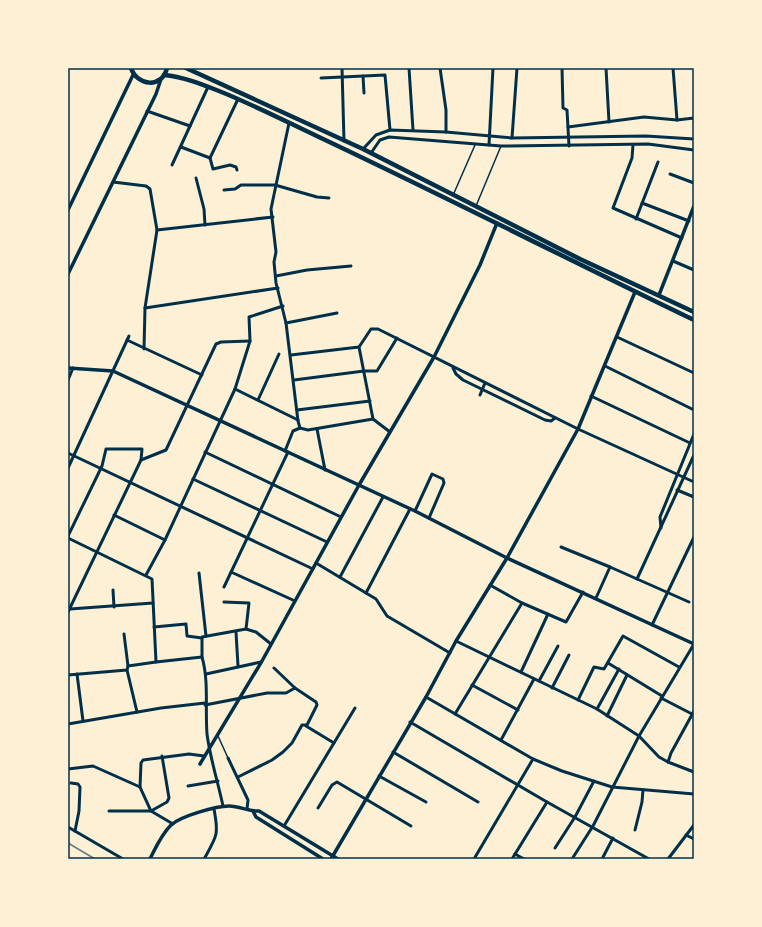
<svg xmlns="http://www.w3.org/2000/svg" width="762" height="927" viewBox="0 0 762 927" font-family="'Exo 2',sans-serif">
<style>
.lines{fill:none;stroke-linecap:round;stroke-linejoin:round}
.service{stroke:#003049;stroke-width:1.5}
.minor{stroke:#003049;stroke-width:3}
.tertiary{stroke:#003049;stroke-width:3.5}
.primary{stroke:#003049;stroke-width:4.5}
.rail{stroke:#657d81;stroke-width:1.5}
.neatline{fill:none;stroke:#003049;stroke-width:1.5}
</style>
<rect width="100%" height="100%" fill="#fdf0d5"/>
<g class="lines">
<g class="service">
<polyline points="454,193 475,145"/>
<polyline points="476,206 501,146"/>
<polyline points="218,736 228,758"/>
</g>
<g class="minor">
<polyline points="342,68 344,141"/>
<polyline points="409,68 413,130"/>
<polyline points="440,68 446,110 446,132"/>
<polyline points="562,68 563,108 567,110 569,146"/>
<polyline points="606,68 609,122"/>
<polyline points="673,68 677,120"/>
<polyline points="363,76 364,93"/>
<polyline points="321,78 385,75 390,130"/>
<polyline points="147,111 190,126"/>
<polyline points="289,123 271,209 276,252 274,262 276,283 286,323 298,421 300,428 308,430 373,419"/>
<polyline points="568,127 644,117 677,120 694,118"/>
<polyline points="512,138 517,68"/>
<polyline points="489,145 493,68"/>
<polyline points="633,145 632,158 613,208 682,238"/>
<polyline points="181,147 210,158 238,99"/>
<polyline points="363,149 376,135 390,130 446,132 512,138 646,136 694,139"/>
<polyline points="371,153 380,140 389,137 501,146 648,144 694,150"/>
<polyline points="210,158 213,169 230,165 236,167 237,170"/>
<polyline points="172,165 208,87"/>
<polyline points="670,174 694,183"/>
<polyline points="196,178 204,209 205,225"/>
<polyline points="113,182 146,186 150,189 157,230 145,308 144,349"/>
<polyline points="224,190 235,189 241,185 275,185 317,197 329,198"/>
<polyline points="642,203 689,221"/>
<polyline points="636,219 658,162"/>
<polyline points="157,230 273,217"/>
<polyline points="673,261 694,270"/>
<polyline points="276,276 307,270 351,266"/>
<polyline points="145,308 278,288"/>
<polyline points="286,323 337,313"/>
<polyline points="617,337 694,373"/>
<polyline points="127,340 202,375"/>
<polyline points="359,347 371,329 378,329 578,429 694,482"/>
<polyline points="291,355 359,347 373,419 390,432"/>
<polyline points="605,366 694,410"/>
<polyline points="453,368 456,374 463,380 545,420 551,421 555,418"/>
<polyline points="68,380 73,368"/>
<polyline points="294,380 364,371 377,371 397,338"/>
<polyline points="235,389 298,420"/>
<polyline points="480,395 485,383"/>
<polyline points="591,396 690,443"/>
<polyline points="258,400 279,354"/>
<polyline points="297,410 370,401"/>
<polyline points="317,429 325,470"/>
<polyline points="285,451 293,431 300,428"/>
<polyline points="205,452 341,517"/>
<polyline points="68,453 313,569"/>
<polyline points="141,460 166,450 216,344 221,342 250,341"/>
<polyline points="68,468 129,336"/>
<polyline points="193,479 327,542"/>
<polyline points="677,490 694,497"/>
<polyline points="415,511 432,474 443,479 444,483 429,518"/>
<polyline points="114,515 165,540"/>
<polyline points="661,528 660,517 694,434"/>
<polyline points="68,536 102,466 106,449 142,449 141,460 68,612"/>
<path d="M68 538 152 579 156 662 202 657C209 681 205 708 207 734 210 758 218 782 223 806"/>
<polyline points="561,547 610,567"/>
<polyline points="316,563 376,599 387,616 450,653"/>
<polyline points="231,572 295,601"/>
<polyline points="199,573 206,636"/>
<polyline points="146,575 165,540 235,389 250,341 249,317 283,306"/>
<polyline points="340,577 383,497"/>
<polyline points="637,579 694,455"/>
<polyline points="490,585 522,603 566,622 583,592"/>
<polyline points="224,587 288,452"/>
<polyline points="113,590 114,607"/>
<polyline points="366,593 410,509"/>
<polyline points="596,598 610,567 689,602"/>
<polyline points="70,609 153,603"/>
<polyline points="652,625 694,537"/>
<polyline points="154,627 186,624 187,636 202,638"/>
<polyline points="246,629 256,632 271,644"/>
<polyline points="236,632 238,666"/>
<polyline points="124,634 128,666"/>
<polyline points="456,641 597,709 639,736 659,757 668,762"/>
<polyline points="202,657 202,637 246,629 249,603 224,602"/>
<polyline points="608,663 662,696"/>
<polyline points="127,670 137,712"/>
<polyline points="521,672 548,614"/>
<polyline points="77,674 83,721"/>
<polyline points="206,674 261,662"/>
<polyline points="68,675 127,670 128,666 156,662"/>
<polyline points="539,681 558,646"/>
<polyline points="472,685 518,710"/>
<polyline points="552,688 569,655"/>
<polyline points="426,697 533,759 562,771 612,787 694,794"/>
<polyline points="661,698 694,715"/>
<polyline points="578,700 594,667 604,669 623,636 679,667"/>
<polyline points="205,705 267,693 286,693 295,688"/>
<polyline points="597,709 619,669"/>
<polyline points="694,711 671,753 668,762 694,772"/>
<polyline points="455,714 522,603"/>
<polyline points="607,716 627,675"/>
<polyline points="410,722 547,802 649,859"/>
<polyline points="68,724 161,708 205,703"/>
<polyline points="306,726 334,743"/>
<polyline points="501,740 534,679"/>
<polyline points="393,752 478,802"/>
<polyline points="228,758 248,800 247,809"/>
<polyline points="68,769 93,766 140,787 151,811 173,824"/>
<polyline points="379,776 426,802"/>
<polyline points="238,777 272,760 283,752 292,743 302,725 307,725 317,705 316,702 295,688 274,668"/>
<polyline points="71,783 78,784 80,787 79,811 75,831"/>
<polyline points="188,786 218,781"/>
<polyline points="140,787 141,763 143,760 189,754 204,756"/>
<polyline points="318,808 332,785 337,782 411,826"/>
<polyline points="109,811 151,811 167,802 169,798 162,756"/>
<polyline points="284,826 355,708"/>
<polyline points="68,827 123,859"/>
<polyline points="635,830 642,802 643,790"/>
<polyline points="686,835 694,839"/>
<polyline points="555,848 575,817 594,781"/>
<polyline points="515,854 524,859"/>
<path d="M204 859C217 836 219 835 214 809"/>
<polyline points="474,859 533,759"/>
<polyline points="512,859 547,802"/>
<polyline points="572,859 593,826 639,736 694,644"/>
<polyline points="602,859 613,838"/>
<polyline points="668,859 694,825"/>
</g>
<g class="tertiary">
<polyline points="68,210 133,75"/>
<polyline points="68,274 156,94 161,79"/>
<polyline points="659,295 694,206"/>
<polyline points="68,368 113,371 415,511 507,558 694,644"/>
<polyline points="200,764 262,661 359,485 434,357 480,265 497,223"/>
<polyline points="253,811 256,817 323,859"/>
<path d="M150 859C156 847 161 835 171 825 181 816 216 806 229 806 240 806 249 812 259 811L338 859"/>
<polyline points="331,859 426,697 456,641 507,558 578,429 635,292"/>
</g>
<g class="primary">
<path d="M131 68C137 86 162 89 167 68"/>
<polyline points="186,68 363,149 580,259 694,312"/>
<path d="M164 75C184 77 201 84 219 91 254 105 287 122 321 138 446 197 569 260 694 320"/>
</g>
<polyline class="rail" points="68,843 95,859"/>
</g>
<rect width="762" height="927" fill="none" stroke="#fdf0d5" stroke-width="138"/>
<rect x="69" y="69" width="624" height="789" class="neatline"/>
</svg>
